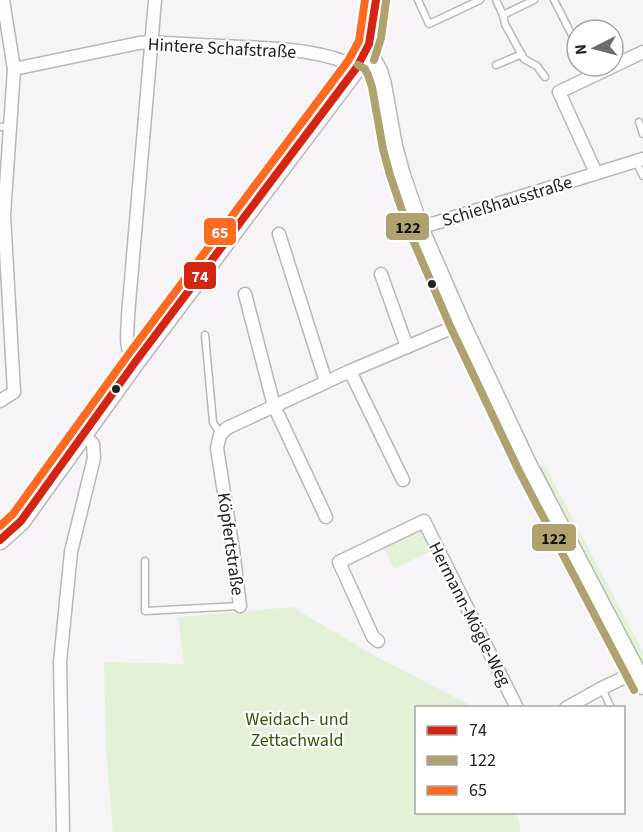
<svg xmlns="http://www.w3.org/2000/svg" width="643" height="832" viewBox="0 0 643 832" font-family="'Source Sans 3',sans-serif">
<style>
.green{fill:#e3f2d7}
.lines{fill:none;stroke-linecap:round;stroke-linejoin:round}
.stream{stroke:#92c7ce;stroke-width:3}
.lane-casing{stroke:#b9b7b9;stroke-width:9}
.street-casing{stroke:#b9b7b9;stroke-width:15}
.secondary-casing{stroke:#b9b7b9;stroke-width:21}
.lane{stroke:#fefdfe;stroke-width:6}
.street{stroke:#fefdfe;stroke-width:12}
.secondary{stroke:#fefdfe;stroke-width:18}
.bus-1-casing{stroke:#fff;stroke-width:12}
.bus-2-casing{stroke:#fff;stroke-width:12}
.bus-3-casing{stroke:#fff;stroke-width:12}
.bus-1{stroke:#d62413;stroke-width:8}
.bus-2{stroke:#afa26e;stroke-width:8}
.bus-3{stroke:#ff6a20;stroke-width:8}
.bus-dot{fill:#222123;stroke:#fff;stroke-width:2}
.labels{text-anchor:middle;stroke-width:4.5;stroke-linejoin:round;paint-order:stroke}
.street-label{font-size:18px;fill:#222123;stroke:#fff}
.park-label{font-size:18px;fill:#33570b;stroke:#fff}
.line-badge{stroke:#fff;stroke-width:2}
.badge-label{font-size:16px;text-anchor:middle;font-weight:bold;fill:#fff}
.pale-badge-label{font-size:16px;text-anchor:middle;font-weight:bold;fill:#111}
</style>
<rect width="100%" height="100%" fill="#f7f4f7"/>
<g class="green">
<polygon points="544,464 643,652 643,672 538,468"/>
<polygon points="424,521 437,548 394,569 381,541"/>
<polygon points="292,607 377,657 474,707 416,708 416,812 517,813 521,832 113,832 106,746 104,662 184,664 178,617"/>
</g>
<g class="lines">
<polyline class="stream" points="540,469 553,494"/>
<g class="lane-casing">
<g id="lane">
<polyline points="418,0 429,24 480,0"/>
<polyline points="496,0 503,15 534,0"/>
<polyline points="554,0 577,45"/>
<polyline points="503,15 505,24 524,59 537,66 545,77"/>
<polyline points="496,65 522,54"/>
<polyline points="639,122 643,134"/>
<polyline points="0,127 10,126"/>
<polyline points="636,161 643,176"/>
<polyline points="205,335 213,422 220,434"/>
<polyline points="145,561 145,611 240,606"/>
<polyline points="602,688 611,708"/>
</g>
</g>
<g class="street-casing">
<g id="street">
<path d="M14 69 139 43 151 42C182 44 213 46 244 47 283 49 322 50 357 67"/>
<polyline points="596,173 559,92 643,52"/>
<polyline points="419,228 643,159"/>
<polyline points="279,234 326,382"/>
<polyline points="381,274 407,347"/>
<polyline points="245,294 274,406 326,517"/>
<path d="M136 361C123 352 128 330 128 315L155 0"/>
<polyline points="350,371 403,480"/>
<polyline points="0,401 14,392 4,215 14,69 3,0"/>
<polyline points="240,606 233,550 217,448 220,435 227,428 350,371 461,324"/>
<polyline points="378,641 373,637 339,562 424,521 517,708"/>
<polyline points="566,708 602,688 636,672"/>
<polyline points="63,832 60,662 71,552 94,458 93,444 84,435"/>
</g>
</g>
<g class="secondary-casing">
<g id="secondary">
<polyline points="364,56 373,62 378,71 382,85 393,146 400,172 419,228 461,324 528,466 643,685"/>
<polyline points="0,540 21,521 136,361 357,67 369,44 376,0"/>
</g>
</g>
<use href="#lane" class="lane"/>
<use href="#street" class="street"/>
<use href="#secondary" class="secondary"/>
<g class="bus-1-casing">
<polyline id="bus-1" points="0,540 21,521 136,361 357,67 369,44 376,0"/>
</g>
<g class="bus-2-casing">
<g id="bus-2">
<polyline points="374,60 381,38 386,1"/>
<polyline points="358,65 365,69 368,75 372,87 383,149 390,175 409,231 451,328 519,471 634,690"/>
</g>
</g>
<g class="bus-3-casing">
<polyline id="bus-3" points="0,526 13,514 128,355 348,61 359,41 365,0"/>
</g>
<use href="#bus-1" class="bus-1"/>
<use href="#bus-2" class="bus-2"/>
<use href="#bus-3" class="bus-3"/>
</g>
<g class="bus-dot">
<circle cx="432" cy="284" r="5"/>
<circle cx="116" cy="389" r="5"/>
</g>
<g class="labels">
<g class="street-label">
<text transform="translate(222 48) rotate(3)" y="6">Hintere Schafstraße</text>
<text transform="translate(507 201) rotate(-17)" y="6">Schießhausstraße</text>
<text transform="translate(231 544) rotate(82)" y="6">Köpfertstraße</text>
<text transform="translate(470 614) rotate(63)" y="6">Hermann-Mögle-Weg</text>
</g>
<g class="park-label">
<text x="297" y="725">Weidach- und<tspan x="297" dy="21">Zettachwald</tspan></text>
</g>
</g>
<g class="line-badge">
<rect x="385" y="212" width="45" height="29" rx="6" fill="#afa26e"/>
<rect x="203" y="217" width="34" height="29" rx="6" fill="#ff6a20"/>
<rect x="183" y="261" width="34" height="29" rx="6" fill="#d62413"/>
<rect x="531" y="523" width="46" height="29" rx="6" fill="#afa26e"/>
</g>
<g class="badge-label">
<text x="220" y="238">65</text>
<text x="200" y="282">74</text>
</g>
<g class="pale-badge-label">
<text x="408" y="233">122</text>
<text x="554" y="544">122</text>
</g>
<rect x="415" y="706" width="210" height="108" fill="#ffffff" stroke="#a7a6a7" stroke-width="1.5"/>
<rect x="427" y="726" width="30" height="9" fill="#d62413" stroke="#a7a6a7" stroke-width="1.5"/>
<text x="469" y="736" font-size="18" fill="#222123">74</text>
<rect x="427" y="756" width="30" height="9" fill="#afa26e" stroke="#a7a6a7" stroke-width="1.5"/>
<text x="469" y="766" font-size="18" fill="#222123">122</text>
<rect x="427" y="786" width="30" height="9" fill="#ff6a20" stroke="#a7a6a7" stroke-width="1.5"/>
<text x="469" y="796" font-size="18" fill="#222123">65</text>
<g transform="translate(595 48) rotate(264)"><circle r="28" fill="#ffffff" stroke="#a7a6a7" stroke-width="1.5"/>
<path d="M0-4.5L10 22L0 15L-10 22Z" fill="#6d6b6d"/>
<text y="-9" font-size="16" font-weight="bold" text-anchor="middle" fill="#222123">N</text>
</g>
</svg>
